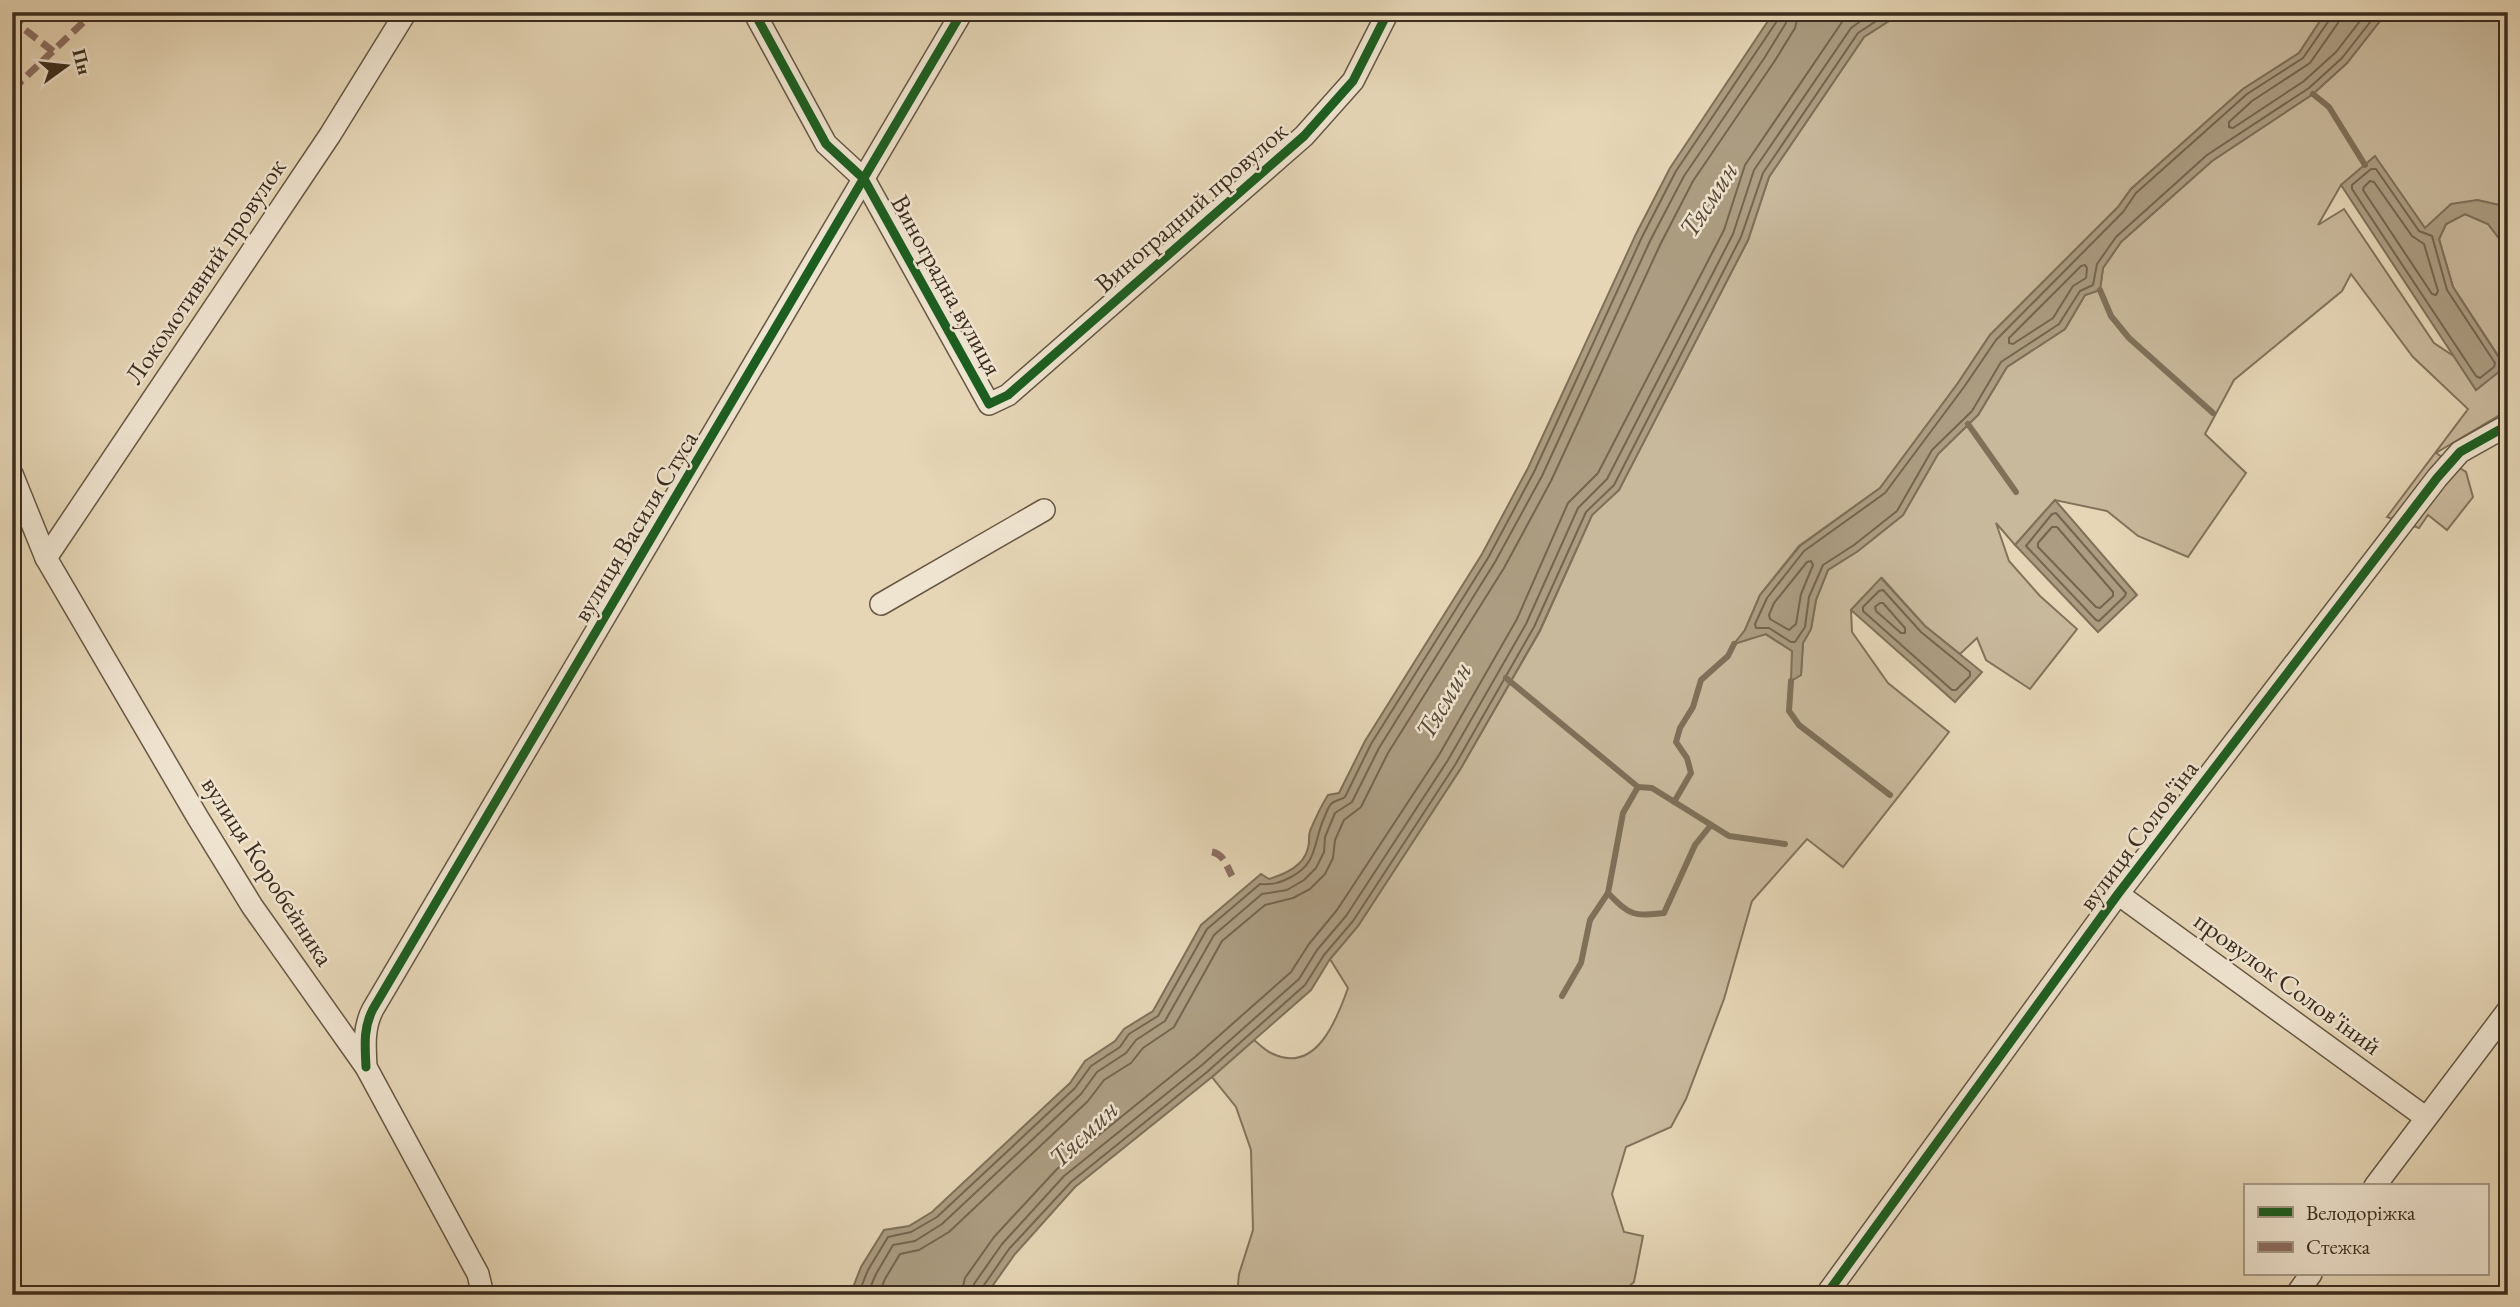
<svg xmlns="http://www.w3.org/2000/svg" width="2520" height="1307" viewBox="0 0 2520 1307" font-family="'EB Garamond',serif">
<style>
.green{fill:#c9b99c;stroke:#82735c;stroke-width:2}
.water{fill:#ac9d82;stroke:#7f705a;stroke-width:2}
.lines{fill:none;stroke-linecap:round;stroke-linejoin:round}
.shore{stroke:#746550;stroke-width:2}
.stream{stroke:#7f705a;stroke-width:6}
.minor-casing{stroke:#665743;stroke-width:24}
.minor{stroke:#efe4d0;stroke-width:21}
.quiet{stroke:#8d6e63;stroke-width:7;stroke-dasharray:14 7;stroke-linecap:butt}
.cycleway-casing{stroke:#efe4d0;stroke-width:13}
.cycleway{stroke:#1b5e20;stroke-width:9}
.labels{text-anchor:middle;stroke-width:5;stroke-linejoin:round;paint-order:stroke}
.street-label{font-size:26px;fill:#3b2d1d;stroke:#efe4d0}
.water-label{font-size:28px;font-style:italic;fill:#574936;stroke:#efe4d0}
</style>
<rect width="100%" height="100%" fill="#e6d6b6"/>
<filter id="stains"><feTurbulence type="fractalNoise" baseFrequency=".00286" numOctaves="4"/><feColorMatrix values="0 0 0 0 .2 0 0 0 0 .09 0 0 0 0 .02 0 0 0 .5 -.17"/></filter>
<radialGradient id="worn" r=".72"><stop offset=".6" stop-color="#630" stop-opacity="0"/><stop offset="1" stop-color="#630" stop-opacity=".3"/></radialGradient>
<path class="green" d="M1903 12H2326L2299 53 2243 89 2131 189 2118 207 1990 335 1958 383 1880 488 1799 546 1760 595 1745 630 1735 643 1765 634 1792 651V680L1801 675 1803 643 1811 629 1816 600 1828 570 1858 551 1903 515 1938 454 1978 415 2007 367 2065 329 2085 295 2100 290 2103 268 2121 242 2212 161 2313 94 2347 63 2387 12H2508V207L2477 200 2425 228 2341 185 2318 225 2344 209 2434 343 2455 357 2476 390 2505 366 2453 287 2439 239 2446 224 2465 214 2488 224 2508 250V410L2436 453 2466 472 2473 497 2447 530 2428 515 2419 528 2387 517 2468 409 2413 357 2351 274 2342 291 2234 380 2205 434 2246 473 2188 557 2138 536 2107 511 2055 500 2015 545 1996 523 2009 561 2040 596 2077 629 2030 689 1986 660 1977 638 1960 654 1925 626 1882 578 1851 610 1852 632 1888 683 1949 732 1843 867 1807 839 1752 901 1724 999 1686 1099 1671 1127 1626 1147 1612 1194 1624 1232 1643 1236 1634 1282 1619 1295H1237L1239 1274 1253 1230 1251 1150 1236 1107 1212 1077 1254 1040C1259 1044 1265 1050 1271 1053 1316 1076 1337 1019 1348 988L1330 959 1358 926 1461 768 1540 631 1592 515 1619 490 1748 240 1769 177 1864 37Z"/>
<g class="water">
<path d="M1774 12H1903L1864 37 1769 177 1748 240 1619 490 1592 515 1540 630 1461 768 1358 926 1330 959 1311 990 1212 1077 1075 1187 1015 1254 986 1295H850L861 1267 884 1230 909 1226 932 1212 1070 1083 1085 1061 1115 1041 1124 1029 1153 1011 1201 925 1261 874 1269 879C1285 874 1304 866 1308 848 1310 842 1308 837 1310 831 1315 819 1321 806 1328 795L1339 793 1365 741 1482 554 1528 468 1636 234 1670 168Z"/>
<polygon points="2326,12 2387,12 2347,63 2313,94 2212,161 2121,242 2103,268 2100,290 2085,295 2065,329 2007,367 1978,415 1938,454 1903,515 1858,551 1828,570 1816,600 1811,629 1803,643 1801,675 1791,681 1792,651 1766,634 1734,644 1745,630 1760,595 1800,546 1880,488 1958,383 1990,335 2118,207 2131,189 2243,89 2299,53"/>
<polygon points="2375,156 2425,228 2451,204 2477,200 2508,207 2508,250 2488,224 2465,214 2446,224 2439,239 2453,287 2505,367 2476,390 2341,185"/>
<polygon points="2055,500 2137,595 2098,632 2015,545"/>
<polygon points="1881,578 1925,626 1982,672 1955,702 1851,610"/>
</g>
<g class="lines">
<g class="shore">
<polyline points="2331,12 2330,19 2303,58 2247,94 2136,193 2123,212 1996,340 1964,387 1885,493 1804,551 1767,598 1755,624 1756,628 1769,628 1791,642 1795,642 1805,627 1809,597 1823,565 1854,545 1897,511 1932,450 1972,411 2001,362 2059,324 2080,291 2093,285 2097,264 2116,237 2207,155 2309,88 2342,58 2378,12"/>
<polyline points="2340,12 2338,23 2310,63 2252,101 2229,122 2229,127 2233,128 2304,81 2336,52 2367,12"/>
<polygon points="2371,169 2376,169 2419,231 2432,236 2447,290 2495,363 2494,367 2480,378 2476,376 2352,189 2352,185"/>
<polygon points="2370,181 2374,182 2412,236 2424,244 2438,291 2436,295 2432,294 2363,190 2364,187"/>
<polygon points="2085,265 2087,268 2086,278 2073,286 2053,318 2013,344 2009,343 2009,338 2081,266"/>
<polygon points="2056,513 2126,593 2125,596 2099,621 2096,620 2026,546 2052,514"/>
<polygon points="2052,527 2057,527 2113,592 2113,596 2100,608 2096,607 2038,547 2038,543"/>
<polygon points="1811,561 1813,565 1801,594 1796,624 1789,630 1770,619 1769,615 1774,603 1807,562"/>
<polygon points="1883,590 1921,632 1970,672 1970,676 1956,690 1952,690 1863,611 1863,607 1879,591"/>
<polygon points="1880,603 1883,603 1905,628 1905,633 1901,633 1876,611 1875,607"/>
<path d="M858 1295 868 1270 888 1237 911 1232 937 1217 1075 1088 1091 1066 1120 1047 1129 1034 1158 1016 1207 929 1260 884C1272 885 1280 883 1291 877 1318 863 1313 843 1324 818 1326 814 1328 807 1331 804 1335 800 1341 800 1345 797L1371 744 1488 558 1534 472 1642 237 1676 171 1779 18 1780 12"/>
<polyline points="867,1295 876,1274 893,1245 915,1241 942,1224 1081,1094 1097,1072 1126,1053 1136,1040 1165,1021 1214,935 1262,894 1287,890 1304,880 1316,868 1324,852 1325,837 1335,813 1352,802 1379,748 1495,562 1542,476 1650,241 1684,176 1765,57 1786,23 1788,12"/>
<polyline points="878,1295 885,1279 900,1254 919,1250 949,1232 1088,1101 1104,1080 1131,1063 1143,1048 1174,1027 1222,941 1265,905 1293,898 1310,889 1325,874 1333,858 1335,840 1344,820 1361,807 1388,753 1504,568 1551,481 1660,245 1693,181 1774,62 1795,28 1799,12"/>
<polyline points="961,1295 965,1278 994,1237 1057,1169 1195,1057 1291,972 1309,944 1337,910 1439,755 1517,619 1568,503 1598,473 1724,230 1745,165 1842,22 1854,12"/>
<polyline points="972,1295 974,1284 1002,1244 1064,1176 1202,1065 1299,979 1317,950 1346,916 1448,760 1526,624 1578,508 1607,479 1733,234 1754,170 1851,28 1873,12"/>
<polyline points="980,1295 982,1288 1009,1249 1071,1182 1207,1072 1305,985 1324,955 1353,921 1455,765 1534,627 1586,512 1614,485 1741,237 1763,173 1858,33 1890,12"/>
</g>
<g class="stream">
<polyline points="2313,94 2329,107 2365,165"/>
<polyline points="2100,290 2111,316 2129,338 2213,413"/>
<polyline points="1968,424 2016,492"/>
<polyline points="1506,678 1638,787 1652,788 1729,836 1785,844"/>
<polyline points="1791,681 1789,711 1799,725 1890,795"/>
<path d="M1638 787 1623 813 1608 893C1629 915 1634 917 1664 913L1695 845 1711 825"/>
<polyline points="1674,802 1691,773 1687,758 1676,742 1680,728 1693,707 1701,680 1728,656 1734,644"/>
<polyline points="1562,996 1581,963 1590,920 1608,893"/>
</g>
<g class="minor-casing">
<g id="minor">
<polyline points="754,12 826,144 864,179 989,404 1008,395 1304,136 1353,81 1388,12"/>
<polyline points="12,474 46,558 198,818 252,906 366,1067 478,1274 483,1295"/>
<polyline points="46,558 330,135 406,12"/>
<polyline points="881,604 1044,510"/>
<polyline points="2118,894 2425,1117"/>
<path d="M366 1067C365 1046 363 1028 373 1009L962 12"/>
<polyline points="2375,1186 2508,1010"/>
<polyline points="1826,1295 2118,894 2437,478 2460,452 2508,425"/>
<polyline points="2296,1295 2311,1274"/>
</g>
</g>
<use href="#minor" class="minor"/>
<g class="quiet">
<polyline points="12,14 24,29 54,52"/>
<polyline points="12,90 94,12"/>
<path d="M1212 852C1224 854 1227 867 1232 876"/>
</g>
<g class="cycleway-casing">
<g id="cycleway">
<polyline points="754,12 826,144 864,179 989,404 1008,395 1304,136 1353,81 1388,12"/>
<path d="M366 1067C365 1046 363 1028 373 1009L962 12"/>
<polyline points="1826,1295 2118,894 2437,478 2460,452 2508,425"/>
</g>
</g>
<use href="#cycleway" class="cycleway"/>
</g>
<g class="labels">
<g class="street-label">
<text transform="translate(1191 207) rotate(-41)" y="9">Виноградний провулок</text>
<text transform="translate(205 271) rotate(-56)" y="9">Локомотивний провулок</text>
<text transform="translate(947 285) rotate(61)" y="9">Виноградна вулиця</text>
<text transform="translate(635 526) rotate(-59)" y="9">вулиця Василя Стуса</text>
<text transform="translate(2138 835) rotate(-53)" y="9">вулиця Солов'їна</text>
<text transform="translate(268 871) rotate(57)" y="9">вулиця Коробейника</text>
<text transform="translate(2288 983) rotate(36)" y="9">провулок Солов'їний</text>
</g>
<g class="water-label">
<text transform="translate(1708 199) rotate(-57)" y="10">Тясмин</text>
<text transform="translate(1443 700) rotate(-60)" y="10">Тясмин</text>
<text transform="translate(1083 1133) rotate(-44)" y="10">Тясмин</text>
</g>
</g>
<rect width="2520" height="1307" fill="none" stroke="#e6d6b6" stroke-width="42"/>
<rect x="14" y="14" width="2492" height="1279" fill="none" stroke="#3b2d1d" stroke-width="3.5"/>
<rect x="21" y="21" width="2478" height="1265" fill="none" stroke="#3b2d1d" stroke-width="2"/>
<rect x="2244" y="1184" width="245" height="91" fill="#efe4d0" stroke="#a79b88" stroke-width="2"/>
<rect x="2258" y="1207" width="35" height="10" fill="#1b5e20" stroke="#a79b88" stroke-width="2"/>
<text x="2306" y="1220" font-size="21" fill="#3b2d1d">Велодоріжка</text>
<rect x="2258" y="1242" width="35" height="10" fill="#8d6e63" stroke="#a79b88" stroke-width="2"/>
<text x="2306" y="1254" font-size="21" fill="#3b2d1d">Стежка</text>
<g transform="translate(66 66) rotate(75)" stroke="#efe4d0" stroke-width="5" paint-order="stroke">
<path d="M0-5L12 26L0 18L-12 26Z" fill="#3b2d1d"/>
<text y="-10" font-size="19" font-weight="bold" text-anchor="middle" fill="#3b2d1d">Пн</text>
</g>
<rect width="100%" height="100%" filter="url(#stains)"/>
<rect width="100%" height="100%" fill="url(#worn)"/>
</svg>
